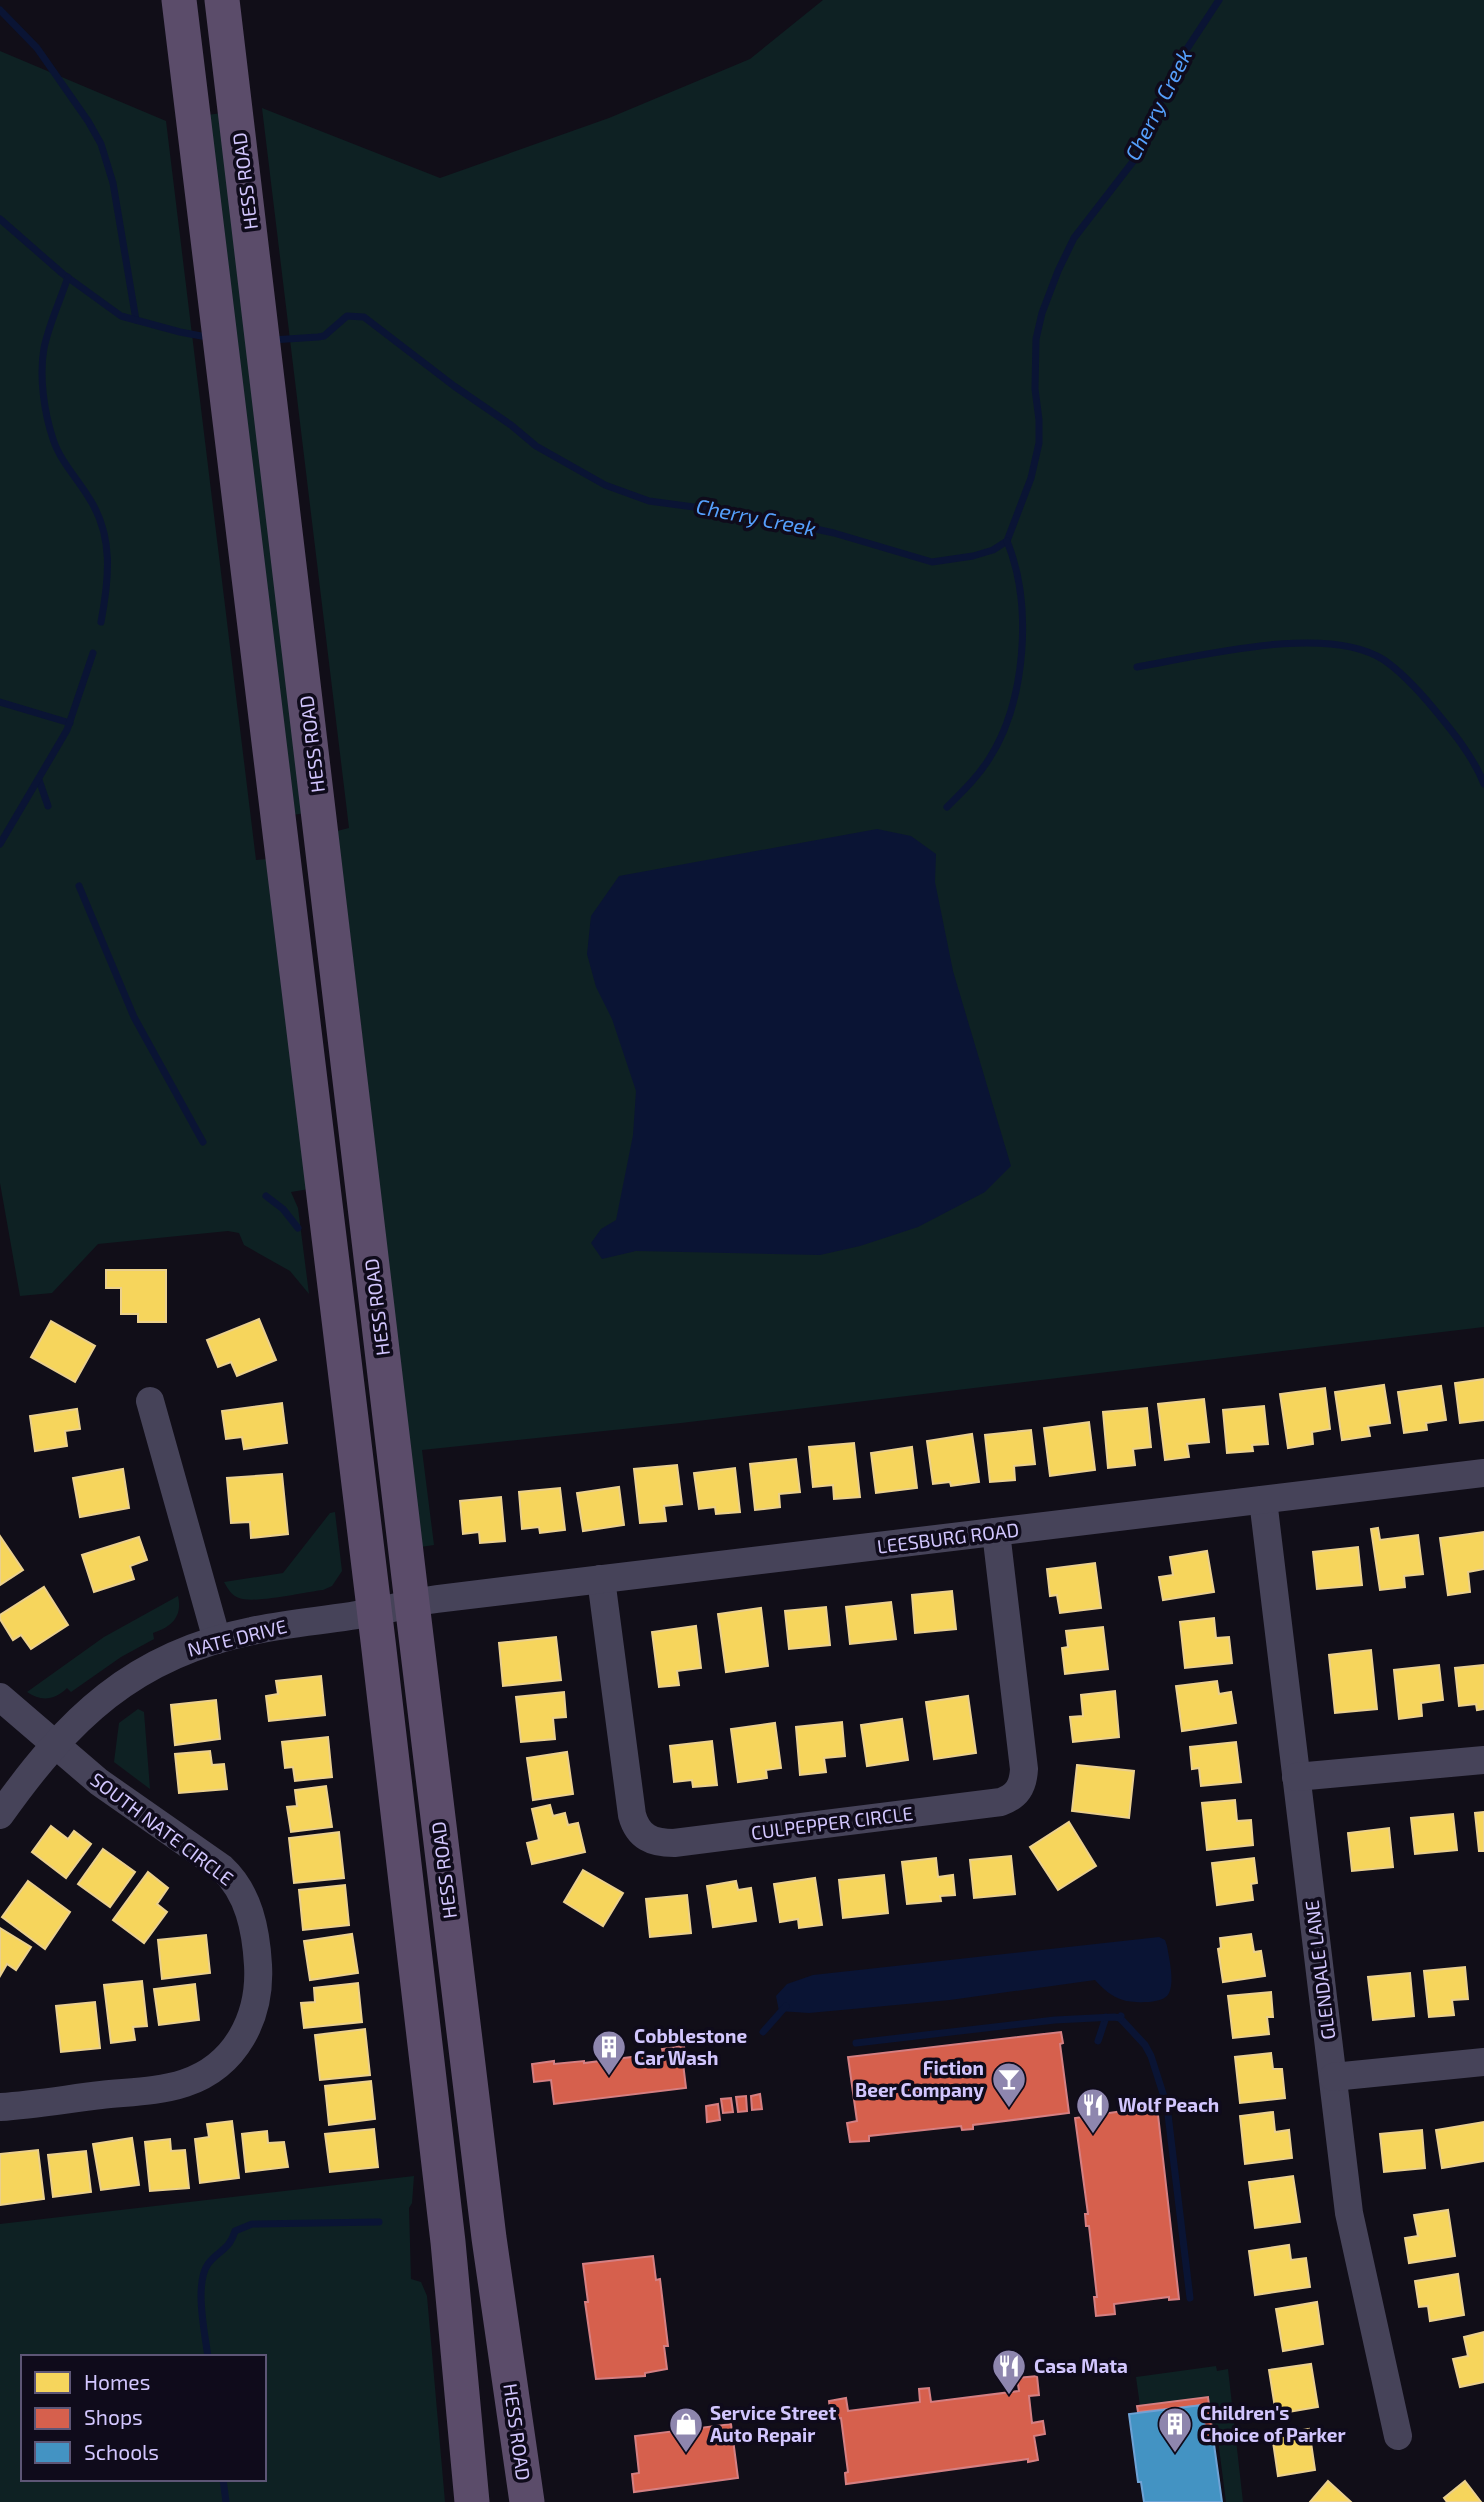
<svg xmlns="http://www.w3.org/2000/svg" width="1484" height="2502" viewBox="0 0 1484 2502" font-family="'Exo 2',sans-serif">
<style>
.green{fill:#0e2123;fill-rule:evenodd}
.water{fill:#0a1434}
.homes{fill:#f6d55c;stroke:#ebd08d;stroke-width:2}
.shops{fill:#d6604d;stroke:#d57f82;stroke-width:2}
.schools{fill:#4393c3;stroke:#6ea2d5;stroke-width:2}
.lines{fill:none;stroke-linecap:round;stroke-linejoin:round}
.stream{stroke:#0a1434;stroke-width:7}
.minor{stroke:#464359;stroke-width:28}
.major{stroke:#5b4c6a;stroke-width:35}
.labels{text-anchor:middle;stroke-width:7;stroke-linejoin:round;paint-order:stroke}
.street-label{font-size:19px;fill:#d2c6fe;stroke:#0f0b1b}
.poi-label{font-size:19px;font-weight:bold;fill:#d2c6fe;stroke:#0f0b1b;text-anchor:start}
.water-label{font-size:21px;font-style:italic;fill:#55a0fd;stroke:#0f0b1b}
</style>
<rect width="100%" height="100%" fill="#110e18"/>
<g class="green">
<path d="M823 0H1484V1327L681 1423 422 1450 434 1545 420 1547C392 1309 368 1069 337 831L349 828 262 108 440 178 609 118 750 59Z"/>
<polygon points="0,51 166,121 256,860 267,859 309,1189 291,1192 298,1208 309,1294 290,1271 244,1245 239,1233 228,1231 98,1244 52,1293 20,1296 0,1183"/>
<polygon points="222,113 306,813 292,815 207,115"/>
<path d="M335 1512 342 1571 332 1586 323 1590C305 1592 254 1604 239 1598 231 1595 228 1589 224 1582L283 1573 330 1513Z"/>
<path d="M178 1596C183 1617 171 1627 153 1633L154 1639 121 1657 71 1692 67 1688C55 1700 41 1702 27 1692L104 1637Z"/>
<polygon points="138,1709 144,1712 150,1789 114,1762 119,1723"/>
<path d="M414 2176 412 2203 409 2208 411 2279 421 2282 427 2296 445 2502H0V2224ZM23 2357H264V2479H23Z"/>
<polygon points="1216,2366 1217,2371 1228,2369 1243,2502 1226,2502 1217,2432 1212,2432 1208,2397 1140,2406 1136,2377"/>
</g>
<g class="water">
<polygon points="877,829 911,836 936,854 935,882 953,971 1011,1166 985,1192 918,1227 860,1246 820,1255 636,1251 602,1259 591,1243 601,1229 616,1220 633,1135 636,1091 612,1019 596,987 587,954 591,916 619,876"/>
<path d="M1159 1937 1165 1940 1167 1946C1169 1958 1176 1986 1167 1996 1159 2004 1132 2003 1123 2000 1112 1997 1102 1988 1095 1980L950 2000 809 2013 779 2011 776 1996 787 1984 813 1975Z"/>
</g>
<g class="homes">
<polygon points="106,1270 166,1270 166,1322 138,1322 138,1314 121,1314 121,1288 106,1288"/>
<polygon points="259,1319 276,1360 237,1376 231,1362 218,1367 207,1340"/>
<polygon points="51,1321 95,1346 75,1382 31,1357"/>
<polygon points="1484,1379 1484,1420 1460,1423 1455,1383"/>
<polygon points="1384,1385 1390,1423 1368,1426 1370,1436 1342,1440 1335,1392"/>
<polygon points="1441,1386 1446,1420 1426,1423 1427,1430 1404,1433 1398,1392"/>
<polygon points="1325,1388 1330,1429 1312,1432 1313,1444 1288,1448 1280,1394"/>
<polygon points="1204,1399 1209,1442 1187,1444 1189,1457 1165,1460 1158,1404"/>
<polygon points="282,1403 287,1443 244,1449 242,1437 226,1439 222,1411"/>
<polygon points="1264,1406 1268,1444 1252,1445 1253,1451 1227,1453 1223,1410"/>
<polygon points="1147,1408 1151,1447 1133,1449 1135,1465 1108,1468 1103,1412"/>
<polygon points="77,1409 80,1429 65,1431 67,1446 35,1451 30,1416"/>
<polygon points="1089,1422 1095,1470 1050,1476 1044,1428"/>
<polygon points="1031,1430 1035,1464 1014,1466 1015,1480 990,1482 985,1435"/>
<polygon points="972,1434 979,1482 951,1486 950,1482 933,1484 927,1441"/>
<polygon points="854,1443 860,1497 834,1499 833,1485 813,1487 809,1447"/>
<polygon points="912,1447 917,1488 876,1493 871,1453"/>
<polygon points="796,1459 800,1492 779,1494 780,1507 755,1510 750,1464"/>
<polygon points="677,1465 682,1504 664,1506 666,1521 640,1523 634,1469"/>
<polygon points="735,1468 740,1512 716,1514 715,1507 699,1509 694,1473"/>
<polygon points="123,1469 129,1508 80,1517 73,1478"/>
<polygon points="282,1474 288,1534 251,1538 250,1522 231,1523 227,1478"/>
<polygon points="619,1487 624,1525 583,1531 577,1493"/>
<polygon points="560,1488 565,1530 540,1533 539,1527 522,1529 519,1492"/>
<polygon points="501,1497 505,1541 480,1543 479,1532 463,1534 460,1501"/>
<polygon points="1378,1528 1380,1540 1418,1535 1423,1574 1404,1576 1405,1587 1380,1590 1371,1529"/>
<polygon points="1484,1532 1484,1569 1468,1572 1470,1592 1448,1595 1440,1538"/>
<polygon points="0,1536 23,1570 0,1585"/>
<polygon points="139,1537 147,1560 130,1566 134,1579 94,1592 82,1555"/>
<polygon points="1358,1547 1362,1585 1317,1589 1313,1552"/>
<polygon points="1207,1551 1214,1592 1163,1600 1159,1577 1173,1575 1170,1557"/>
<polygon points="1095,1563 1101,1608 1060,1613 1057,1595 1050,1596 1047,1569"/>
<polygon points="44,1587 68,1625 31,1649 21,1635 13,1640 0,1619 0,1615"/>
<polygon points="952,1591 956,1629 915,1633 912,1595"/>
<polygon points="891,1602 896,1639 850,1644 846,1607"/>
<polygon points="826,1607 830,1645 789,1649 785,1611"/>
<polygon points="761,1608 768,1666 726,1672 718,1614"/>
<polygon points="1214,1618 1216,1638 1229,1637 1232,1663 1185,1668 1180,1622"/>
<polygon points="696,1626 701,1668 677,1671 679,1685 659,1687 652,1632"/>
<polygon points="1103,1627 1108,1669 1065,1674 1062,1648 1068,1647 1066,1631"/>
<polygon points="556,1637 561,1680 503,1686 499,1643"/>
<polygon points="1371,1650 1377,1709 1335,1713 1329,1655"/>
<polygon points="1439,1665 1443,1700 1421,1703 1422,1716 1399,1719 1394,1670"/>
<polygon points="1484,1665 1484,1709 1477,1710 1476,1704 1459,1706 1455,1668"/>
<polygon points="321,1676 325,1715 269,1721 266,1696 278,1694 276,1681"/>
<polygon points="1217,1681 1219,1694 1231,1692 1236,1723 1182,1731 1176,1686"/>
<polygon points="1115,1691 1119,1737 1073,1742 1070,1717 1083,1716 1081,1695"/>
<polygon points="564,1692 566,1717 553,1718 555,1739 521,1742 516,1697"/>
<polygon points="968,1696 976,1753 934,1759 926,1702"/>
<polygon points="216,1700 220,1739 175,1745 171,1705"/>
<polygon points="902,1719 908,1760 867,1766 861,1725"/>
<polygon points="842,1722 845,1756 824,1758 826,1772 800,1775 796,1727"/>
<polygon points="775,1723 781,1768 766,1770 767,1778 738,1782 731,1729"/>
<polygon points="328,1737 332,1777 295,1781 293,1767 285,1768 282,1742"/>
<polygon points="712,1741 717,1785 693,1787 692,1780 674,1782 670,1746"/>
<polygon points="1236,1742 1241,1782 1201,1786 1199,1768 1192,1769 1190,1747"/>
<polygon points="210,1751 212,1765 224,1764 227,1789 179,1793 175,1754"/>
<polygon points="567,1752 573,1794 533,1800 527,1758"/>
<polygon points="1077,1765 1134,1771 1129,1818 1072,1811"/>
<polygon points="326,1786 332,1827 291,1832 287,1807 297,1806 295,1790"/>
<polygon points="1235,1800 1237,1821 1251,1820 1253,1845 1207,1850 1202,1803"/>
<polygon points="550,1805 553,1816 565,1813 568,1825 578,1823 585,1852 532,1864 527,1843 539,1840 532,1809"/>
<polygon points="1484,1812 1484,1851 1479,1851 1475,1813"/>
<polygon points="1453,1814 1457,1850 1415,1854 1411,1818"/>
<polygon points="1069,1822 1096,1866 1058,1890 1030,1847"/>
<polygon points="51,1826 68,1839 74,1831 91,1844 66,1878 32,1852"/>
<polygon points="1389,1828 1393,1867 1352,1871 1348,1833"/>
<polygon points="339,1832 344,1878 294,1883 289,1838"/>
<polygon points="103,1849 135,1872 110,1907 78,1884"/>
<polygon points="1011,1856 1015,1894 974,1898 970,1860"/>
<polygon points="936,1858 938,1877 953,1875 955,1895 940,1896 941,1901 907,1904 902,1862"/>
<polygon points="1254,1858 1257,1883 1251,1884 1253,1900 1217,1905 1212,1863"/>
<polygon points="583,1870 623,1893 603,1926 564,1902"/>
<polygon points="148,1872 168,1888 157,1904 167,1912 144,1943 113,1920"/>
<polygon points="884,1875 888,1913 843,1918 839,1880"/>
<polygon points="815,1878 822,1925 799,1928 798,1919 780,1922 774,1884"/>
<polygon points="28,1881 70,1912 45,1949 2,1917"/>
<polygon points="736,1881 738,1890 751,1888 756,1921 713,1927 707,1886"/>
<polygon points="345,1885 349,1925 303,1930 299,1890"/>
<polygon points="687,1895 691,1933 650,1937 646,1899"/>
<polygon points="0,1928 31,1947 16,1970 7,1964 0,1976"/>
<polygon points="352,1934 358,1973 310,1980 304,1941"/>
<polygon points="1251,1934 1254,1952 1261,1951 1265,1976 1223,1982 1218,1949 1221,1948 1220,1938"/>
<polygon points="206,1935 210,1973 162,1979 158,1940"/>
<polygon points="1465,1967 1468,1999 1452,2000 1454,2015 1429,2017 1424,1971"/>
<polygon points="1410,1973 1414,2016 1373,2020 1368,1977"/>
<polygon points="142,1981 147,2026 133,2027 135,2040 111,2043 104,1985"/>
<polygon points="358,1983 362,2022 304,2028 301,2003 315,2002 314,1988"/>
<polygon points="195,1984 199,2020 159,2025 154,1989"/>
<polygon points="1271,1992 1273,2017 1267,2017 1269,2034 1233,2038 1228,1996"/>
<polygon points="95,2002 100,2048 61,2052 56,2006"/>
<polygon points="365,2029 370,2075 320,2080 315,2035"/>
<polygon points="1271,2053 1273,2069 1282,2069 1285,2098 1240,2103 1235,2057"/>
<polygon points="371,2081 375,2119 329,2125 325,2086"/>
<polygon points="1273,2112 1275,2132 1289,2130 1292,2158 1245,2164 1240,2116"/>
<polygon points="232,2121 239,2178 200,2183 195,2139 209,2137 207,2124"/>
<polygon points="1484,2122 1484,2161 1442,2168 1436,2130"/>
<polygon points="374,2129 378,2167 330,2172 325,2134"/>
<polygon points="1422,2130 1425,2168 1384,2172 1380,2134"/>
<polygon points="267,2131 268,2143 284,2142 288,2167 246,2172 242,2134"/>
<polygon points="132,2138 139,2185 101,2190 93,2144"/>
<polygon points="170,2139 171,2151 185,2150 189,2188 150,2191 145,2142"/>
<polygon points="38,2150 44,2199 0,2205 0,2154"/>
<polygon points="86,2151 91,2192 53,2197 48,2155"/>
<polygon points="1293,2176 1300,2222 1255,2228 1249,2182"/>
<polygon points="1448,2210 1455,2256 1409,2263 1405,2238 1418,2236 1414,2215"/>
<polygon points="1289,2245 1291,2260 1306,2258 1310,2287 1255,2295 1249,2251"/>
<polygon points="1458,2274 1464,2315 1430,2321 1428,2306 1419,2307 1415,2281"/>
<polygon points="1317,2302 1323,2344 1283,2351 1276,2309"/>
<polygon points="1484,2332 1484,2382 1460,2387 1453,2359 1468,2356 1464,2337"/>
<polygon points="1311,2364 1318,2407 1276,2414 1269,2370"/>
<polygon points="1309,2429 1315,2470 1278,2476 1272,2435"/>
<polygon points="1328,2481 1351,2502 1310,2502"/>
<polygon points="1465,2481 1481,2502 1447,2502 1444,2498"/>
</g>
<g class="shops">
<polygon points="1061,2032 1063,2043 1060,2044 1069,2113 973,2125 973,2129 962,2130 961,2126 869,2136 869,2141 850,2142 847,2123 857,2121 848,2057"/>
<polygon points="684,2046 686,2062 683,2063 686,2088 554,2104 551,2080 534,2082 532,2064 554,2061 554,2064 584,2061 584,2063 663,2053 662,2049"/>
<polygon points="760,2094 762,2109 752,2110 751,2096"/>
<polygon points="746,2096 747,2111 738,2112 736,2097"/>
<polygon points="731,2098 733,2112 723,2113 721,2099"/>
<polygon points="718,2104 720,2120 707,2122 706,2106"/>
<polygon points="1157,2106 1179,2299 1169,2300 1169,2297 1114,2304 1115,2314 1096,2316 1094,2297 1097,2297 1089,2226 1086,2226 1085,2214 1088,2214 1075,2118"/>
<polygon points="653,2256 656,2280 660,2279 668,2346 664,2346 667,2369 645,2373 645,2376 596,2379 585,2302 588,2302 583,2264"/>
<polygon points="1037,2376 1039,2395 1029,2396 1032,2423 1043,2421 1045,2434 1034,2436 1038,2460 1028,2462 1028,2459 846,2484 845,2473 848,2472 841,2418 831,2419 829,2401 846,2398 848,2411 920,2402 919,2389 929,2388 931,2402 1019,2391 1017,2378"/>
<polygon points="1208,2397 1213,2437 1206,2438 1202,2405 1138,2412 1137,2406"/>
<polygon points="731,2424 738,2478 634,2492 632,2474 639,2473 635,2436"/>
</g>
<polygon class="schools" points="1202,2405 1206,2438 1213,2437 1222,2502 1144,2502 1141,2482 1138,2482 1129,2414"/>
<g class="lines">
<g class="stream">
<polyline points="0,10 37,48 88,121 101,144 113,183 136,320"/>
<polyline points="0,219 63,274 121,316 180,332 212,338"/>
<path d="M68 277C60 301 49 324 44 348 39 376 44 412 53 439 60 461 77 478 89 498 114 536 109 579 101 622"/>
<polyline points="272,340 318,337 324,336 347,316 364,317 454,386 511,425 536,446 605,485 649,501 746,514 834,533 932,562 973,556 993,550 1007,541 1031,478 1039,443 1039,420 1035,389 1036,339 1042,313 1058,271 1074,238 1135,159 1175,67 1219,0"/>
<path d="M1137 667C1200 656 1328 623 1384 660 1403 673 1419 691 1434 709 1453 732 1473 756 1484 784"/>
<polyline points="0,702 70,723"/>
<polyline points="39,780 48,806"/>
<path d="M947 807C962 792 977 778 989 759 1026 701 1033 605 1007 541"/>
<polyline points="0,844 67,730 93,653"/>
<polyline points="79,886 134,1017 203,1142"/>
<polyline points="266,1196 283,1209 298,1228"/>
<polyline points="1121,2016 1120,2018 1145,2045 1151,2056 1167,2106 1190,2298"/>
<polyline points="763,2032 786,2006"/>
<polyline points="1098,2041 1106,2017"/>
<polyline points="856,2043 1055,2020 1114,2017 1120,2018"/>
<path d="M208 2357C205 2334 194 2284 208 2264 218 2250 229 2251 235 2231L252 2224 379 2222"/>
<polyline points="223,2479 226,2502"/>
</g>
<g class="minor">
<polyline points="150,1401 217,1640"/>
<polyline points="1263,1500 1349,2213 1398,2436"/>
<path d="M601 1579 632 1815C638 1837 652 1843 674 1843L1001 1802C1017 1796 1023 1787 1024 1769L996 1532"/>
<path d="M0 1697 99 1782 222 1868C249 1893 256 1930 258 1965 261 2017 236 2066 185 2083 158 2092 128 2092 101 2095 67 2099 33 2105 0 2107"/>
<polyline points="1296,1777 1484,1760"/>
<path d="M0 1815C68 1719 133 1655 252 1631 292 1622 334 1620 374 1612 395 1608 415 1602 437 1599L1484 1473"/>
<polyline points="1333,2077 1484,2062"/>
</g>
<g class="major">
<polyline points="179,0 378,1641 448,2242 472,2502"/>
<polyline points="222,0 412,1603 489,2238 527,2502"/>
</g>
</g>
<defs>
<g id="building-pin" transform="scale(1.75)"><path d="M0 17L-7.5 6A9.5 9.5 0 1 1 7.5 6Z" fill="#8e86ae" stroke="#0f0b1b"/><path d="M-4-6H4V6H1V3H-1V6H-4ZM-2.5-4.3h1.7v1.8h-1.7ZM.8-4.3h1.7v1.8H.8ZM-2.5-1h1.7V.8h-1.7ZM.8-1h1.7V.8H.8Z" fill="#fff"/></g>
<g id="bar-pin" transform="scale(1.75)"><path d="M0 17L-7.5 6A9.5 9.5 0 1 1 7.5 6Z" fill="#8e86ae" stroke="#0f0b1b"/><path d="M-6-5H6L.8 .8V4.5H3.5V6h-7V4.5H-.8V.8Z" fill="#fff"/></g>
<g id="restaurant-pin" transform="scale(1.75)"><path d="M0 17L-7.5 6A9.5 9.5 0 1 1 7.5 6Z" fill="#8e86ae" stroke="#0f0b1b"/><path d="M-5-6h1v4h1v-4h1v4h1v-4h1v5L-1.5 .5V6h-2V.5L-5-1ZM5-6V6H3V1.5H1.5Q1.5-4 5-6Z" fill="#fff"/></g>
<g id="shop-pin" transform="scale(1.75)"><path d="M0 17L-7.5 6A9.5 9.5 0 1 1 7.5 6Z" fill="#8e86ae" stroke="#0f0b1b"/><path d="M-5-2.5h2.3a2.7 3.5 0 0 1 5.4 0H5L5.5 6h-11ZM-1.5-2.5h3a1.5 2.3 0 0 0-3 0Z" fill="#fff"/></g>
</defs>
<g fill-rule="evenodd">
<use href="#building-pin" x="609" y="2047"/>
<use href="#bar-pin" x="1009" y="2079"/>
<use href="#restaurant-pin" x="1093" y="2105"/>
<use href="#restaurant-pin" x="1009" y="2366"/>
<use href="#shop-pin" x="686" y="2424"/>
<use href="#building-pin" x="1175" y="2424"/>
</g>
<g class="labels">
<g class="street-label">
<text transform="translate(245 181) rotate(-97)" y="7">HESS ROAD</text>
<text transform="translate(312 744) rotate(-97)" y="7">HESS ROAD</text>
<text transform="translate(377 1307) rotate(-97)" y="7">HESS ROAD</text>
<text transform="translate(948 1538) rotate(-7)" y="7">LEESBURG ROAD</text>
<text transform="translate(237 1638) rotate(-14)" y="7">NATE DRIVE</text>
<text transform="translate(832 1823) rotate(-7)" y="7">CULPEPPER CIRCLE</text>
<text transform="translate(162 1829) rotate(37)" y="7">SOUTH NATE CIRCLE</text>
<text transform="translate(444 1870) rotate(-97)" y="7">HESS ROAD</text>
<text transform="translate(1320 1970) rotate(-97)" y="7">GLENDALE LANE</text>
<text transform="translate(517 2432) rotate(82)" y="7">HESS ROAD</text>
</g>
<g class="poi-label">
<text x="634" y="2043">Cobblestone<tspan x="634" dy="22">Car Wash</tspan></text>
<text x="984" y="2075" text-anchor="end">Fiction<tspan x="984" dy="22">Beer Company</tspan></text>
<text x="1118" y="2112">Wolf Peach</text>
<text x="1034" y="2373">Casa Mata</text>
<text x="710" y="2420">Service Street<tspan x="710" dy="22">Auto Repair</tspan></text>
<text x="1200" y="2420">Children's<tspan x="1200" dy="22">Choice of Parker</tspan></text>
</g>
<g class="water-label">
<text transform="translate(1159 105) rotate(-63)" y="7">Cherry Creek</text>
<text transform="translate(756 518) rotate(11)" y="7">Cherry Creek</text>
</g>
</g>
<rect x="21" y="2355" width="245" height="126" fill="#0f0b1b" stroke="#5d5676" stroke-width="2"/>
<rect x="35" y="2372" width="35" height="21" fill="#f6d55c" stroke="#5d5676" stroke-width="2"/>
<text x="84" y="2390" font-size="21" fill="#d2c6fe">Homes</text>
<rect x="35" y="2408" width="35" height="21" fill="#d6604d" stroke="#5d5676" stroke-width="2"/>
<text x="84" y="2425" font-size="21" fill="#d2c6fe">Shops</text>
<rect x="35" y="2442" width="35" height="21" fill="#4393c3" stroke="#5d5676" stroke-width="2"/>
<text x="84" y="2460" font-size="21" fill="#d2c6fe">Schools</text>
</svg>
